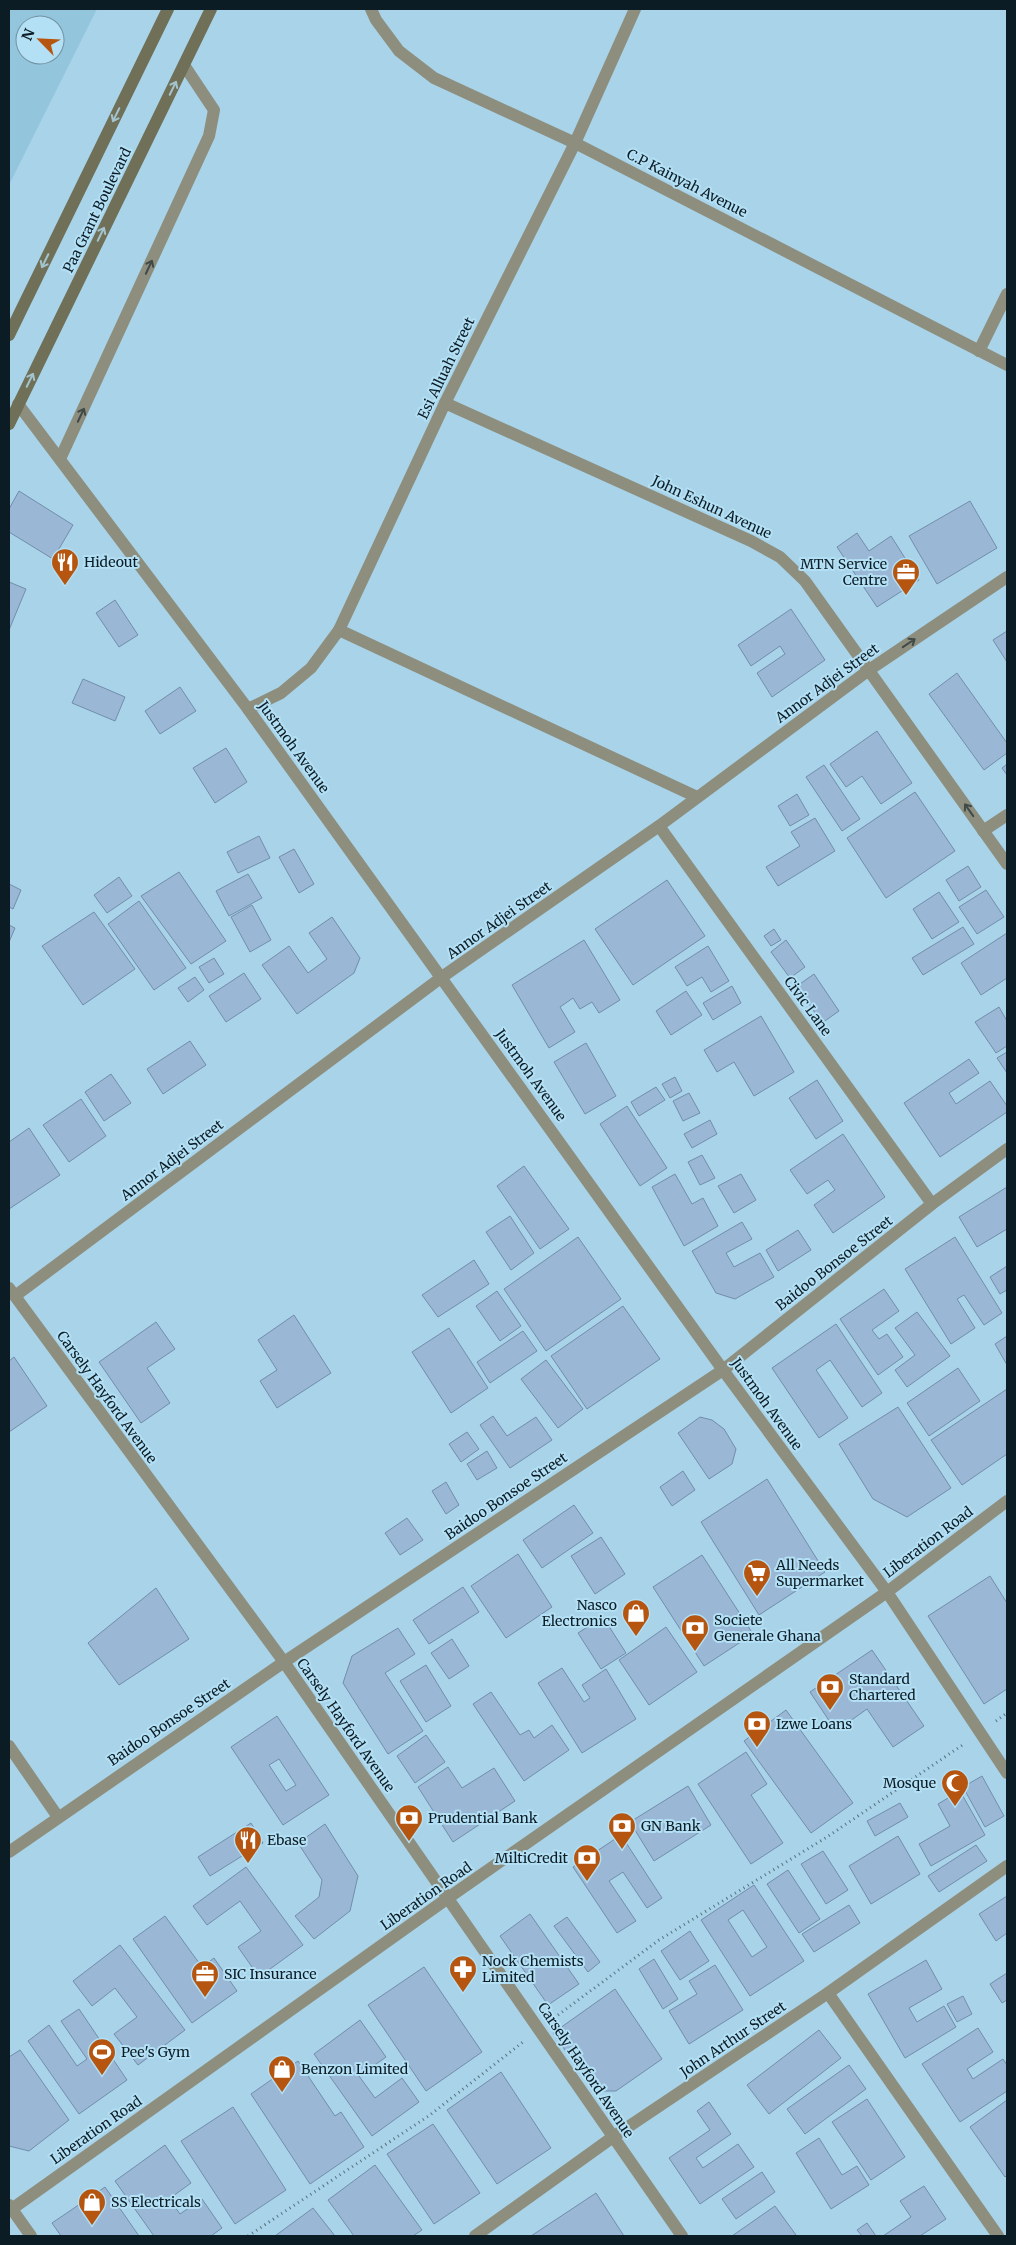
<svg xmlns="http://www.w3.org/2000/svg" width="1016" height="2245" viewBox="0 0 1016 2245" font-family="Merriweather,serif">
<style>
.built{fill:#93c6dd;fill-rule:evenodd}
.building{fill:#9ab8d6;stroke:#718eaa;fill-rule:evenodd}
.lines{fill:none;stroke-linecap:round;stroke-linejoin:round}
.path{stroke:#567281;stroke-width:3;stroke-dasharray:1 4;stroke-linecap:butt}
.lane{stroke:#8d8e7d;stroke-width:12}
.street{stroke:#8d8e7d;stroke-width:12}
.secondary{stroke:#6f7057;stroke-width:12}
.oneway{stroke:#a3c4ce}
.oneway2{stroke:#404a48}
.labels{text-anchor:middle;stroke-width:4;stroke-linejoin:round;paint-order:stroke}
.street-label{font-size:14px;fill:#0c1c24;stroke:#b4e0f5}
.poi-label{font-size:14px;fill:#0c1c24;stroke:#b4e0f5;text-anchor:start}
</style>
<rect width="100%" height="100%" fill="#a8d3e8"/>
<path class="built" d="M9 9H97L9 185ZM25 25H55V55H25Z"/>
<g class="building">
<polygon points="19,491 73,525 53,559 9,532 9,509"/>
<polygon points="970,501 997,548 937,584 909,536"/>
<polygon points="857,533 869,551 891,536 919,580 877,607 837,547"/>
<polygon points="9,582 26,589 9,630"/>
<polygon points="115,600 138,635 119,647 96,613"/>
<polygon points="791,609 825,660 772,697 757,673 785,654 780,646 751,666 738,645"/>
<polygon points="1007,631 1007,662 993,640"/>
<polygon points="957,673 1007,743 1007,753 984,770 929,694"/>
<polygon points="83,679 125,697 115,721 72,703"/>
<polygon points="180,687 196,711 160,734 145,711"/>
<polygon points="877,731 912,783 881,804 862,776 846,787 830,764"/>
<polygon points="226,748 247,782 215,803 193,768"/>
<polygon points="1007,764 1007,775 1002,768"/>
<polygon points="824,765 860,819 842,831 806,777"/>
<polygon points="915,792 955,851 886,898 847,838"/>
<polygon points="797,794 809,815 790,826 778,806"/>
<polygon points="815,818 835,851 778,886 766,867 800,846 791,832"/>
<polygon points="259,836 270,858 238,873 227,852"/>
<polygon points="294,849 314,884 299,893 279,857"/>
<polygon points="968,866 981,887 959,901 946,880"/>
<polygon points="179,872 226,941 191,964 141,896"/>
<polygon points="248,874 262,898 229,916 216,891"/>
<polygon points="119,877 132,896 107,913 94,895"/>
<polygon points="667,880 705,936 633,985 595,929"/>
<polygon points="9,884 21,890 13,909 9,907"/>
<polygon points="986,890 1004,917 977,934 959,907"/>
<polygon points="939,892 959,922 932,939 913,909"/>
<polygon points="139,901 186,968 154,990 108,924"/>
<polygon points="252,905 271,940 250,952 231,917"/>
<polygon points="94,912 135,969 83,1005 42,946"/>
<polygon points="332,917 360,958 354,973 297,1014 262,965 289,946 308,973 327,959 309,933"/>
<polygon points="9,925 15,928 9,942"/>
<polygon points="963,927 974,944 923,975 912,958"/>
<polygon points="774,929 781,940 771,946 764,936"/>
<polygon points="1007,933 1007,978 981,995 961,963"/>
<polygon points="584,940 620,1000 599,1013 592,1002 580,1009 573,998 560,1007 575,1032 549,1048 512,985"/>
<polygon points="786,940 805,967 790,978 771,952"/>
<polygon points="708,946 729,981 711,992 702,977 687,986 675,967"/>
<polygon points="214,958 224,974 209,983 199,967"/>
<polygon points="244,973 261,999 226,1022 209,996"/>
<polygon points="814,974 839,1011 822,1023 797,986"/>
<polygon points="195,977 204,990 188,1002 178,988"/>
<polygon points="732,986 741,1003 713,1020 703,1003"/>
<polygon points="686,991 702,1015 671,1035 656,1011"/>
<polygon points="999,1007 1007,1021 1007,1046 996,1053 975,1022"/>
<polygon points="761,1016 794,1072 754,1096 734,1062 717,1072 704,1050"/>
<polygon points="190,1041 206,1065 163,1094 147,1069"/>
<polygon points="586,1043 616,1096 585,1114 554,1062"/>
<polygon points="1007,1052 1007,1073 997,1058"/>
<polygon points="969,1059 979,1073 949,1093 956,1104 990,1081 1007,1106 1007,1112 940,1157 904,1103"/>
<polygon points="111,1074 131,1103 104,1121 85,1092"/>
<polygon points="675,1077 682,1091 670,1098 662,1084"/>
<polygon points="817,1080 843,1121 816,1139 789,1098"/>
<polygon points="656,1087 665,1100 639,1116 631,1102"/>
<polygon points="689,1093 700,1113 683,1121 673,1101"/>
<polygon points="81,1099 106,1136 69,1162 43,1125"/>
<polygon points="627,1106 667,1168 640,1186 600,1124"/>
<polygon points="710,1120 717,1134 692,1148 684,1134"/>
<polygon points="29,1128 60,1175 9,1209 9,1142"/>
<polygon points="843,1134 885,1197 833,1233 814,1205 835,1190 828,1180 807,1194 790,1170"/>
<polygon points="702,1155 715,1178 700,1185 688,1162"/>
<polygon points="524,1166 569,1229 540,1249 497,1186"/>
<polygon points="675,1174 692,1204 703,1198 718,1226 684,1246 652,1187"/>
<polygon points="741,1174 756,1200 734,1213 718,1186"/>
<polygon points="1007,1187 1007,1229 977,1247 959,1217"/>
<polygon points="510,1216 534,1253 511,1270 486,1232"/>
<polygon points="742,1222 752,1239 726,1253 734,1267 760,1253 774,1277 735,1299 716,1293 692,1251"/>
<polygon points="798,1230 811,1250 778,1271 766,1250"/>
<polygon points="578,1237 621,1299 546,1351 504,1289"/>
<polygon points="955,1237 1002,1313 984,1325 964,1295 957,1299 975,1328 951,1344 905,1269"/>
<polygon points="474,1260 489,1284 438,1317 422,1295"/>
<polygon points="1007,1266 1007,1290 1000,1294 990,1277"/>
<polygon points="884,1289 899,1311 872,1330 879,1339 887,1334 903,1357 878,1375 840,1319"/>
<polygon points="497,1291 521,1326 500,1341 476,1306"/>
<polygon points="623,1306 660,1359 587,1409 551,1356"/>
<polygon points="917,1312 950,1356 907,1387 895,1370 915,1355 895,1328"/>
<polygon points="294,1315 331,1373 277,1408 260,1381 277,1370 258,1340"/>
<polygon points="156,1322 175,1349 147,1368 170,1403 141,1423 99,1362"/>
<polygon points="836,1324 882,1393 862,1407 830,1360 816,1370 848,1418 819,1438 772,1368"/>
<polygon points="449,1328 488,1388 451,1413 412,1352"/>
<polygon points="523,1331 537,1351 490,1383 477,1362"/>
<polygon points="1007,1336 1007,1365 995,1344"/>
<polygon points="14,1357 47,1406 9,1432 9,1361"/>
<polygon points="546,1360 583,1409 558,1428 521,1379"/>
<polygon points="958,1368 980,1401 929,1436 907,1403"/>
<polygon points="1007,1389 1007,1454 962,1485 931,1440"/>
<polygon points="898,1407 951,1488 907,1517 873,1499 839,1444"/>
<polygon points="493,1416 507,1436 536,1417 552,1440 510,1468 480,1425"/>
<polygon points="700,1417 712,1420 724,1429 736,1449 732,1464 709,1479 678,1433"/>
<polygon points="467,1432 479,1449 461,1462 449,1444"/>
<polygon points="487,1451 497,1468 477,1480 467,1464"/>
<polygon points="683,1471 695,1490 672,1506 660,1487"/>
<polygon points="767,1479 825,1572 759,1615 701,1522"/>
<polygon points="446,1482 459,1505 446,1514 432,1491"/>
<polygon points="574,1505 593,1533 542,1568 523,1540"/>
<polygon points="407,1518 423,1540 400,1555 385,1533"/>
<polygon points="601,1537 625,1574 595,1594 571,1556"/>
<polygon points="518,1554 552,1607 506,1638 471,1586"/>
<polygon points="702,1555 753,1634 704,1666 653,1587"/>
<polygon points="990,1576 1007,1603 1007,1689 984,1704 928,1616"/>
<polygon points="463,1587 479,1612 429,1644 413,1620"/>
<polygon points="156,1588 189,1639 119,1685 88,1643"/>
<polygon points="603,1617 626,1653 601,1669 578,1633"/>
<polygon points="666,1627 697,1672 649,1705 619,1660"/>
<polygon points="398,1628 415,1654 385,1673 423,1731 388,1754 343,1683 352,1656"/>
<polygon points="452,1639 469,1666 449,1679 431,1653"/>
<polygon points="872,1650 924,1726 893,1747 867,1709 836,1731 810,1692"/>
<polygon points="426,1665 451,1706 426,1722 400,1681"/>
<polygon points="562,1668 584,1702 590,1698 582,1685 606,1669 636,1719 582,1753 538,1683"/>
<polygon points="491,1692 520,1735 529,1730 534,1738 552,1725 569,1750 524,1781 473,1704"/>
<polygon points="786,1710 853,1803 811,1833 744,1741"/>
<path d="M277 1716 329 1795 283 1825 231 1747ZM279 1759 296 1785 286 1791 269 1765Z"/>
<polygon points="426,1735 445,1762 415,1783 397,1756"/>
<polygon points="746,1752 767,1784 751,1795 783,1843 751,1864 698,1784"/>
<polygon points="448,1767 462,1788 494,1768 515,1801 453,1842 418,1787"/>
<polygon points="982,1776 1004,1816 985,1827 963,1787"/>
<polygon points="688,1786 711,1825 654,1861 630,1822"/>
<polygon points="960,1791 985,1835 931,1866 919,1844 950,1826 938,1804"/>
<polygon points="900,1803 908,1817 875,1836 867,1821"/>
<polygon points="251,1823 263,1843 210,1876 198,1857"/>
<polygon points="325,1824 358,1876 350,1911 314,1939 295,1916 319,1897 322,1880 298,1843"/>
<polygon points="621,1835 662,1898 647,1908 623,1872 609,1881 636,1921 617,1933 573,1867"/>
<polygon points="898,1836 920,1874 871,1904 849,1866"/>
<polygon points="976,1845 987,1861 939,1892 928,1876"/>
<polygon points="823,1851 848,1890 826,1904 801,1864"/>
<polygon points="246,1867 303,1945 259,1977 238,1947 261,1931 240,1901 207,1925 193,1906"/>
<polygon points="788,1870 820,1919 799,1933 767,1884"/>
<path d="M754 1885 804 1961 750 1996 701 1920ZM743 1910 767 1947 752 1957 728 1920Z"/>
<polygon points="1007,1896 1007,1933 996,1941 979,1914"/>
<polygon points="849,1905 860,1923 814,1952 802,1934"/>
<polygon points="530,1914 579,1984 548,2005 500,1936"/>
<polygon points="165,1916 202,1967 214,1958 237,1991 192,2023 133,1939"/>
<polygon points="567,1917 600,1962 588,1972 554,1926"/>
<polygon points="690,1931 709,1961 680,1980 661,1951"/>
<polygon points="120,1945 185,2030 138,2065 114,2034 137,2017 115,1988 92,2006 73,1981"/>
<polygon points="654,1959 678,1999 663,2009 639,1969"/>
<polygon points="926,1960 942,1989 909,2008 917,2022 944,2006 956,2027 905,2058 868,1994"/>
<polygon points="715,1965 743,2010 689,2044 669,2011 697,1994 689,1981"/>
<polygon points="424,1967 482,2052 426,2091 368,2005"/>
<polygon points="1007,1973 1007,2000 1002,2003 990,1984"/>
<polygon points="615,1989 662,2059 616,2091 594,2091 553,2033"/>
<polygon points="963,1996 972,2014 957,2022 947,2004"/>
<polygon points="79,2009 127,2080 79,2114 28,2041 49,2025 77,2066 87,2059 61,2021"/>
<polygon points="360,2020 386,2057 359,2076 375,2098 402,2078 419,2102 372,2136 314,2054"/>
<polygon points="978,2028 993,2052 967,2069 973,2079 1003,2059 1007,2065 1007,2091 960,2122 922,2064"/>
<polygon points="819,2030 841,2058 769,2114 747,2085"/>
<polygon points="20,2050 69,2120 29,2151 9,2146 9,2057"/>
<polygon points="298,2061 335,2116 341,2112 364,2147 310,2184 251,2094"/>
<polygon points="849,2065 866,2089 805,2134 787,2109"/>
<polygon points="501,2072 551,2148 497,2184 447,2110"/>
<polygon points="867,2099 905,2157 871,2180 832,2122"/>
<polygon points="1007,2100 1007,2175 1005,2177 970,2127"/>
<polygon points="709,2102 731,2134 696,2158 703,2168 738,2144 754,2167 700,2204 669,2158 710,2130 697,2111"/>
<polygon points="233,2107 286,2190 235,2224 181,2141"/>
<polygon points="433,2124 480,2193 434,2224 387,2154"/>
<polygon points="819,2138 842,2175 857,2166 869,2185 831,2209 796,2153"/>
<polygon points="165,2145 191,2183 169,2199 180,2214 202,2199 222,2228 211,2236 154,2236 115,2181"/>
<polygon points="375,2165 422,2230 413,2236 354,2236 328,2200"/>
<polygon points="762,2172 775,2192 736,2219 722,2199"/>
<polygon points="924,2186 946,2219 920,2236 883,2236 911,2217 900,2201"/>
<polygon points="105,2187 139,2236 61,2236 52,2223"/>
<polygon points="596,2193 624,2236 531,2236"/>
<polygon points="775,2206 796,2235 794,2236 732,2236"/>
<polygon points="313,2208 335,2236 275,2236"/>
<polygon points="867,2223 876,2236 862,2236 857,2230"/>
</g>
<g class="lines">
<g class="path">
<polyline points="996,1721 1007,1713"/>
<polyline points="554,2018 659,1940 827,1837 964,1744"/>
<polyline points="248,2236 430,2115 523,2042"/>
</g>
<g class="lane">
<polyline points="60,459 209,136 214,110 184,65"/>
<polyline points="983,831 1007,815"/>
</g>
<g class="street">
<polyline points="371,9 376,20 399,51 434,78 575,143 1007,365"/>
<polyline points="979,351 1007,294"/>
<polyline points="445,403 751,541 780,557 805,581 1007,864"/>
<polyline points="18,404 248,709 723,1370 887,1592 1007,1773"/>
<polyline points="339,630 697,797"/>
<polyline points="248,709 281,693 311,668 339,630 445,403 575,143 635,9"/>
<polyline points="659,826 932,1204"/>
<polyline points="9,1288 284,1662 682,2236"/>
<polyline points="15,1296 442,977 659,826 869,670 1007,577"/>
<polyline points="9,1746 58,1817"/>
<polyline points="9,1852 284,1662 723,1370 932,1204 1007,1149"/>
<polyline points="828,1993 998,2236"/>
<polyline points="9,2205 31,2236"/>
<polyline points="9,2211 448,1898 887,1592 1007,1501"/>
<polyline points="475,2236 613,2137 828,1993 1007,1866"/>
</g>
<g class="secondary">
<polyline points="9,335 168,9"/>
<polyline points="9,424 211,9"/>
</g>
</g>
<defs><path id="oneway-shaft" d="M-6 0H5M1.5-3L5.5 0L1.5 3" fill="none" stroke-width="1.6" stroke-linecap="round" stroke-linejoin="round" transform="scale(1.25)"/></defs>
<g class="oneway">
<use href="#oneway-shaft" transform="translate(173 88) rotate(-64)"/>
<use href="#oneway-shaft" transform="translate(116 115) rotate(116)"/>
<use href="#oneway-shaft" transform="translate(101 234) rotate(-64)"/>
<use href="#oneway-shaft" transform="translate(45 261) rotate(116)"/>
<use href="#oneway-shaft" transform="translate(30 380) rotate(-64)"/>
</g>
<g class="oneway2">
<use href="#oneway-shaft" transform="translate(149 267) rotate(-65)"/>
<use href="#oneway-shaft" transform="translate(81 415) rotate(-65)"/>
<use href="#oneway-shaft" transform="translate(909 643) rotate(-34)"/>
<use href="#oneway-shaft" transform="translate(969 810) rotate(-125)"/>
</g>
<defs>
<g id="restaurant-pin" transform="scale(1.4375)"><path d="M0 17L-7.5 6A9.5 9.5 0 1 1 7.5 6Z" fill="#b5550f" stroke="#b4e0f5"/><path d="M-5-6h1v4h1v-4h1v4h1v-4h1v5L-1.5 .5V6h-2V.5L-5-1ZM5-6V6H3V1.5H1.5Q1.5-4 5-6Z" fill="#fff"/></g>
<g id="office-pin" transform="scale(1.4375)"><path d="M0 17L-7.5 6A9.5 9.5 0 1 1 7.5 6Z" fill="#b5550f" stroke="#b4e0f5"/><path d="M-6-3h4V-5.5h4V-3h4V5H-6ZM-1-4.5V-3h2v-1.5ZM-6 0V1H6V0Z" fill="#fff"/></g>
<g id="supermarket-pin" transform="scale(1.4375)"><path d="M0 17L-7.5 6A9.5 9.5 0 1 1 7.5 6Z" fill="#b5550f" stroke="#b4e0f5"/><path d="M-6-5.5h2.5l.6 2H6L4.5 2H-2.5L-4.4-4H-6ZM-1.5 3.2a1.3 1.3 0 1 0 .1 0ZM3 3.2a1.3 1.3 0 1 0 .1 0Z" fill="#fff"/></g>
<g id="shop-pin" transform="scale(1.4375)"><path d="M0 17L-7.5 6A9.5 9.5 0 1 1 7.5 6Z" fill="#b5550f" stroke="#b4e0f5"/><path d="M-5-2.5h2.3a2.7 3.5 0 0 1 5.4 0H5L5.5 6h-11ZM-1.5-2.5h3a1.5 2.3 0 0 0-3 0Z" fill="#fff"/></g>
<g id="bank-pin" transform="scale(1.4375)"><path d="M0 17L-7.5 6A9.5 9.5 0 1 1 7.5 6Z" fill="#b5550f" stroke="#b4e0f5"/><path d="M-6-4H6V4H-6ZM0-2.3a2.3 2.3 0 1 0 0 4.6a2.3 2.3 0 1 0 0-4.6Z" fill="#fff"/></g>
<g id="mosque-pin" transform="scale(1.4375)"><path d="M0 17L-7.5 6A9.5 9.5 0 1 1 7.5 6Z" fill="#b5550f" stroke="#b4e0f5"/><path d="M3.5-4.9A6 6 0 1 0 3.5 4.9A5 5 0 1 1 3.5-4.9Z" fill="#fff"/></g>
<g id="pharmacy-pin" transform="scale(1.4375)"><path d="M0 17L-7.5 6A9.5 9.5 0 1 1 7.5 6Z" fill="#b5550f" stroke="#b4e0f5"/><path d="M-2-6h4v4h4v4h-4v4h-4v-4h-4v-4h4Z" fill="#fff"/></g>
<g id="stadium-pin" transform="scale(1.4375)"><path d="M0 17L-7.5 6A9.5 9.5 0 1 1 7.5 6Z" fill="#b5550f" stroke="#b4e0f5"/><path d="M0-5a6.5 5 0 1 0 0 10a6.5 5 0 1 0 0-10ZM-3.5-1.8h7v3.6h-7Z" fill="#fff"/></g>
</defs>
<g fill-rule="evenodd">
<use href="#restaurant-pin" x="65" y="562"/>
<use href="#office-pin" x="906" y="572"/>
<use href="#supermarket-pin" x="757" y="1573"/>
<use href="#shop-pin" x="636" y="1613"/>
<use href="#bank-pin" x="695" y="1628"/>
<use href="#bank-pin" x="830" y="1687"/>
<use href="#bank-pin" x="757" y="1724"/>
<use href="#mosque-pin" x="955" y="1783"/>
<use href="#bank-pin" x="409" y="1818"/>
<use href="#bank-pin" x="622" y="1826"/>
<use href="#restaurant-pin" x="248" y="1840"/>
<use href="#bank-pin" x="587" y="1858"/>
<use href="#pharmacy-pin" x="463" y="1969"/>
<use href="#office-pin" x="205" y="1974"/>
<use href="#stadium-pin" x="102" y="2052"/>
<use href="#shop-pin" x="282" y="2069"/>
<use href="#shop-pin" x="92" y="2202"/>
</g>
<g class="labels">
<g class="street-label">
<text transform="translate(687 183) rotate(27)" y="5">C.P Kainyah Avenue</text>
<text transform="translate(97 210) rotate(-64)" y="5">Paa Grant Boulevard</text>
<text transform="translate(446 368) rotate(-64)" y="5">Esi Alluah Street</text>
<text transform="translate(712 507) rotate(25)" y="5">John Eshun Avenue</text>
<text transform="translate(827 683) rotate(-36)" y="5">Annor Adjei Street</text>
<text transform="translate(294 747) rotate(54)" y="5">Justmoh Avenue</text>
<text transform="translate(499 920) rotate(-35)" y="5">Annor Adjei Street</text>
<text transform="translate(808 1006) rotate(54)" y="5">Civic Lane</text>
<text transform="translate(531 1075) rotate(54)" y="5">Justmoh Avenue</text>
<text transform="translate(172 1160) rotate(-37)" y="5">Annor Adjei Street</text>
<text transform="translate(834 1263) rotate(-38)" y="5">Baidoo Bonsoe Street</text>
<text transform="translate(107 1397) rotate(54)" y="5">Carsely Hayford Avenue</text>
<text transform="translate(767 1404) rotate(54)" y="5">Justmoh Avenue</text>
<text transform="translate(506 1496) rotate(-34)" y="5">Baidoo Bonsoe Street</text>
<text transform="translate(928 1542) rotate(-37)" y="5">Liberation Road</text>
<text transform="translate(169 1722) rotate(-34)" y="5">Baidoo Bonsoe Street</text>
<text transform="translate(346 1725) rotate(55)" y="5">Carsely Hayford Avenue</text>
<text transform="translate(426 1896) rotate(-35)" y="5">Liberation Road</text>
<text transform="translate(733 2039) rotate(-34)" y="5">John Arthur Street</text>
<text transform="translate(586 2070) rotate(56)" y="5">Carsely Hayford Avenue</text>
<text transform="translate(96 2130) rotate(-35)" y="5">Liberation Road</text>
</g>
<g class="poi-label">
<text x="84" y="567">Hideout</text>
<text x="887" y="569" text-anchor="end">MTN Service<tspan x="887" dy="16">Centre</tspan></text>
<text x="776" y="1570">All Needs<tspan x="776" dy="16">Supermarket</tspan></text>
<text x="617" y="1610" text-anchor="end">Nasco<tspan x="617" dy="16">Electronics</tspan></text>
<text x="714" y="1625">Societe<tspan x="714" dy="16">Generale Ghana</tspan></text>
<text x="849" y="1684">Standard<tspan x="849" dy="16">Chartered</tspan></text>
<text x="776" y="1729">Izwe Loans</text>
<text x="936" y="1788" text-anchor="end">Mosque</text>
<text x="428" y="1823">Prudential Bank</text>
<text x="641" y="1831">GN Bank</text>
<text x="267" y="1845">Ebase</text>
<text x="568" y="1863" text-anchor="end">MiltiCredit</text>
<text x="482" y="1966">Nock Chemists<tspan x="482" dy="16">Limited</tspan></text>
<text x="224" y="1979">SIC Insurance</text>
<text x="121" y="2057">Pee's Gym</text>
<text x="301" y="2074">Benzon Limited</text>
<text x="111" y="2207">SS Electricals</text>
</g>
</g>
<rect width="1016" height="2245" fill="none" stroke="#0c1c24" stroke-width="20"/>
<g transform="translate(40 40) rotate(294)"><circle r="24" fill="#b4e0f5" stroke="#7192a1"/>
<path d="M0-4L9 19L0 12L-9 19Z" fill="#b5550f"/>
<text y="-8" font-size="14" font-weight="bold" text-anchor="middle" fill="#0c1c24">N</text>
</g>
</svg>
